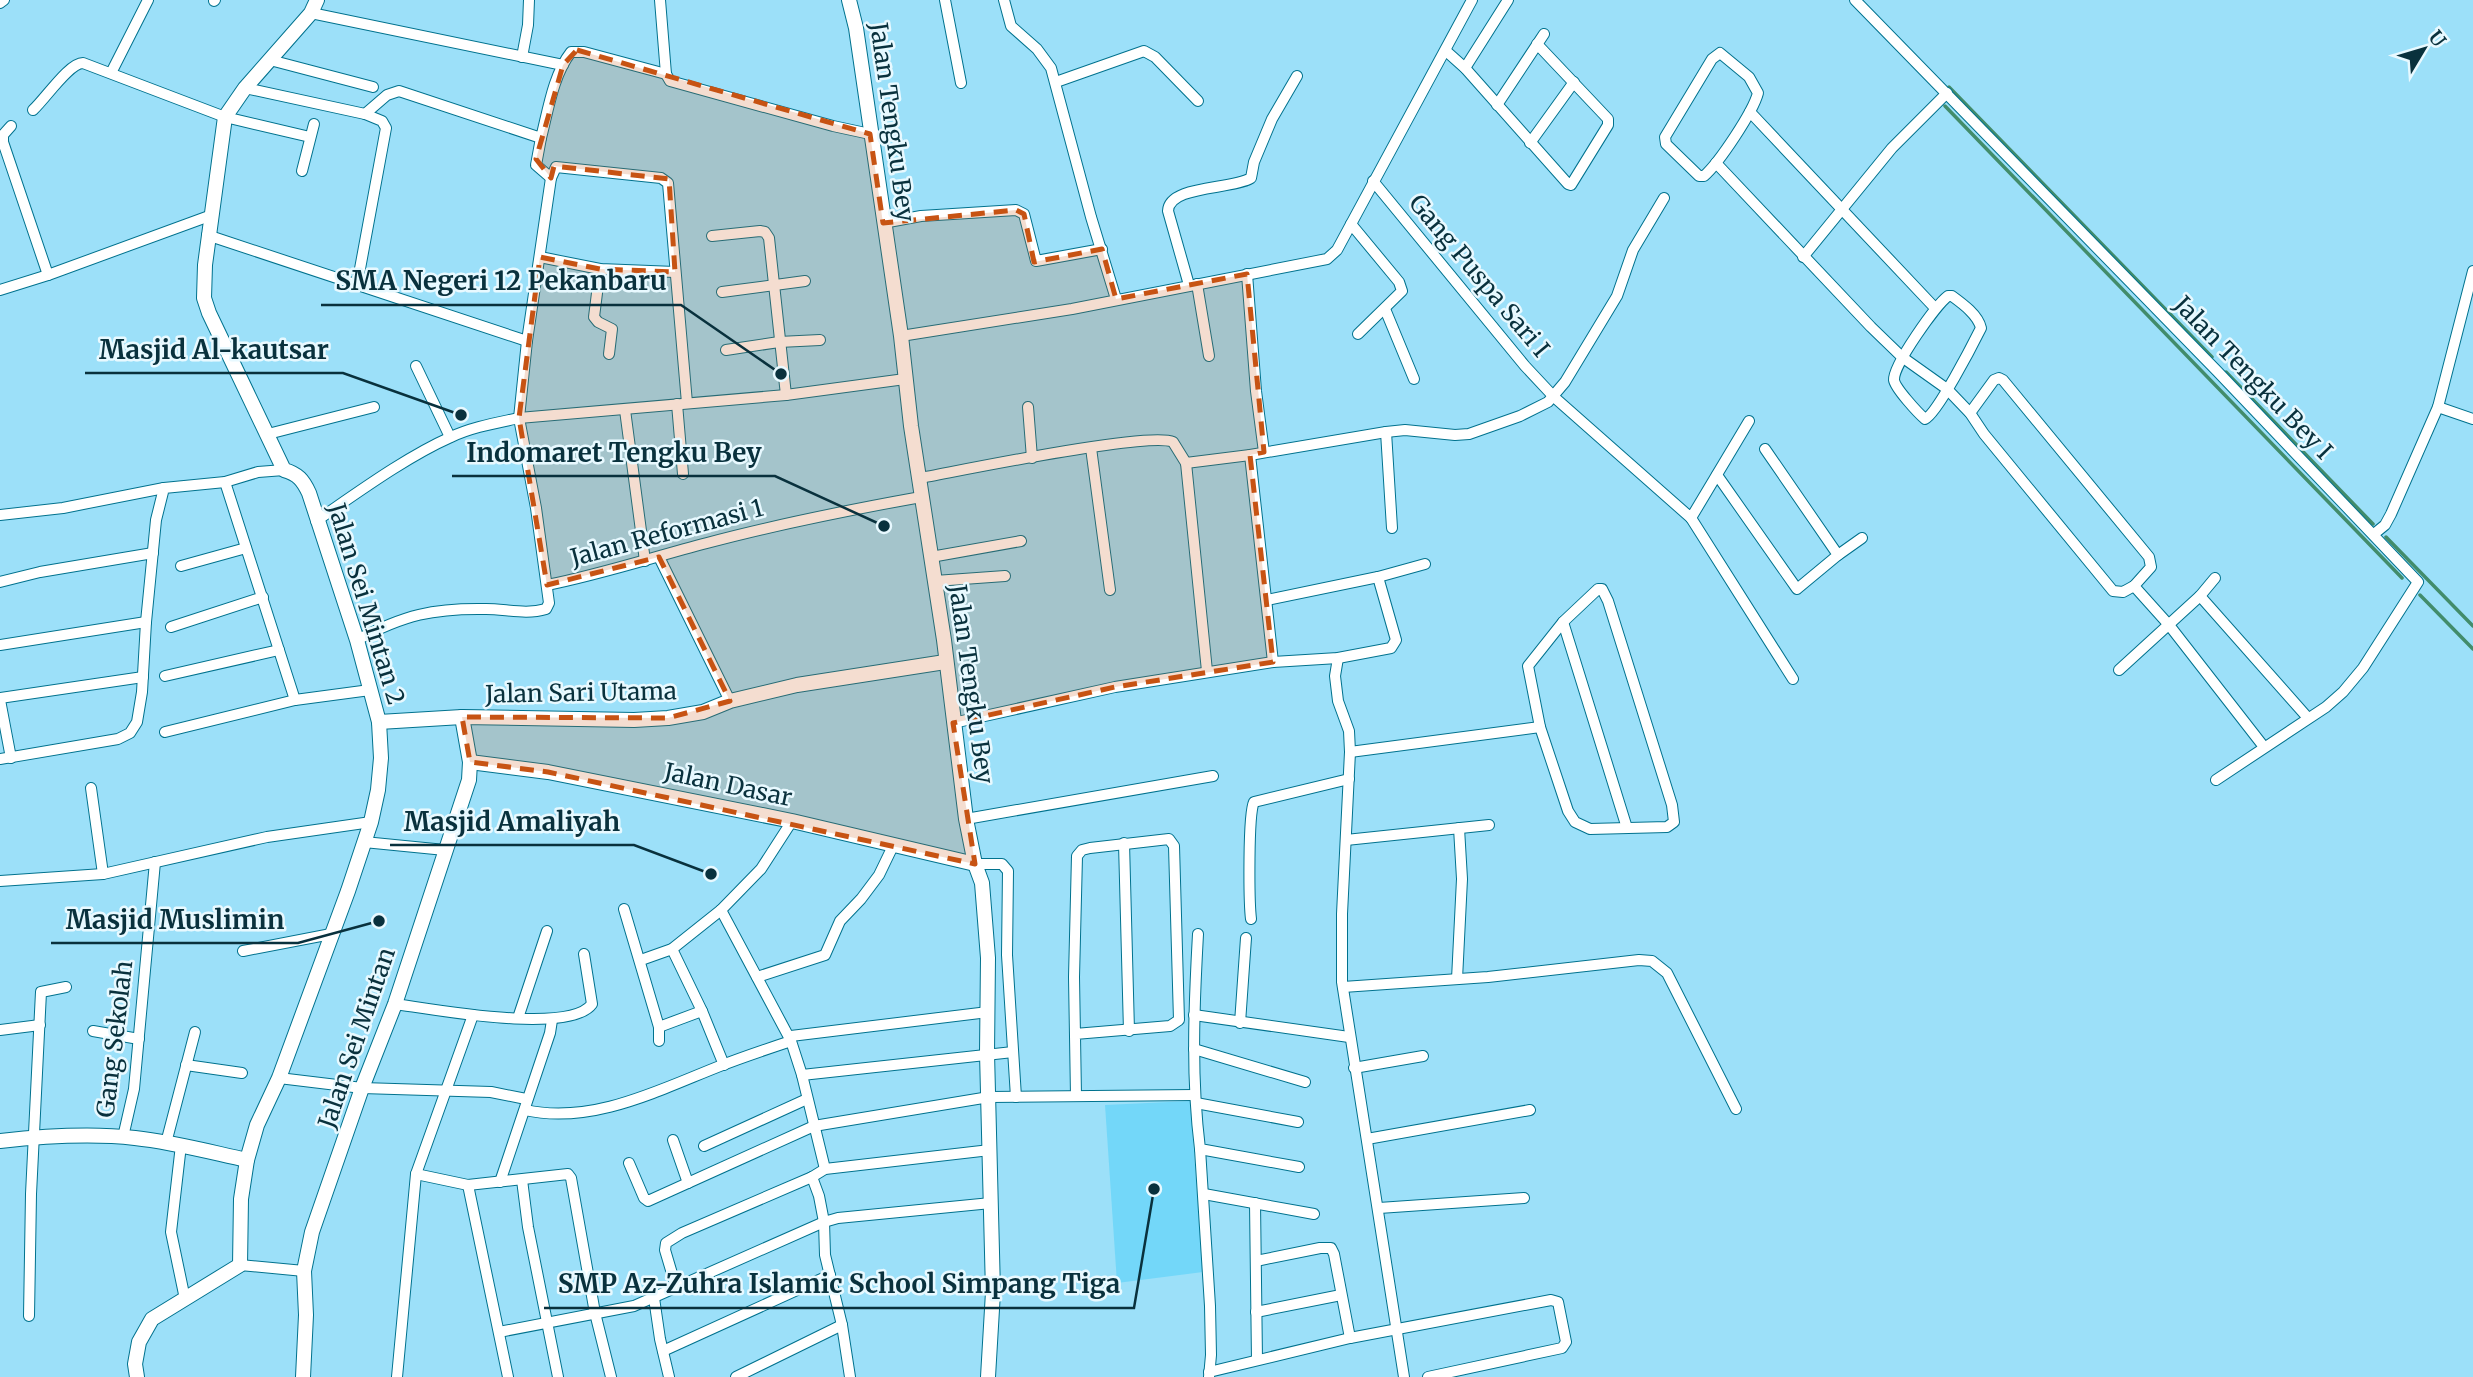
<svg xmlns="http://www.w3.org/2000/svg" width="2473" height="1377" viewBox="0 0 2473 1377" font-family="Merriweather,serif">
<style>
.built{fill:#73d7f9}
.lines{fill:none;stroke-linecap:round;stroke-linejoin:round}
.stream{stroke:#428c6b;stroke-width:3.5}
.street-casing{stroke:#00728e;stroke-width:12}
.secondary-casing{stroke:#00728e;stroke-width:16}
.street{stroke:#fff;stroke-width:10}
.secondary{stroke:#fff;stroke-width:14}
.marked{fill:#c75313;fill-opacity:0.2;stroke:#c75313;stroke-width:5;stroke-dasharray:14 9;stroke-linejoin:round}
.labels{text-anchor:middle;stroke-width:5;stroke-linejoin:round;paint-order:stroke}
.street-label{font-size:24px;fill:#09313d;stroke:#e8f9ff}
.leader{fill:none;stroke:#09313d;stroke-width:2.5}
.callout-dot{fill:#09313d;stroke:#e8f9ff;stroke-width:2.5}
.callout-label{font-size:26px;text-anchor:middle;font-weight:bold;fill:#09313d;stroke:#e8f9ff;stroke-width:5;stroke-linejoin:round;paint-order:stroke}
</style>
<rect width="100%" height="100%" fill="#9ce0f9"/>
<polygon class="built" points="1190,1101 1203,1272 1117,1283 1105,1105"/>
<g class="lines">
<g class="stream">
<polyline points="1949,87 2212,357"/>
<polyline points="1945,106 2402,578"/>
<polyline points="2226,372 2373,524"/>
<polyline points="2386,537 2473,626"/>
<polyline points="2420,595 2473,649"/>
</g>
<g class="street-casing">
<g id="street">
<polyline points="660,0 666,74 670,81 833,126 870,134"/>
<polyline points="945,0 961,83"/>
<polyline points="1004,0 1011,26 1037,49 1051,68 1091,217 1116,299"/>
<polyline points="1855,0 2217,371 2418,582 2363,668 2343,692 2326,707 2216,780"/>
<polyline points="214,1 215,0"/>
<polyline points="0,3 4,0"/>
<polyline points="311,13 563,65"/>
<polyline points="1446,51 1465,68 1568,184 1571,185 1608,125 1608,119 1537,44"/>
<path d="M1720 53 1749 77 1758 93C1753 112 1719 163 1704 176H1699L1666 144 1665 137 1712 59Z"/>
<polyline points="522,57 528,25 529,0"/>
<polyline points="270,60 373,87"/>
<polyline points="1465,68 1508,0"/>
<polyline points="111,73 148,0"/>
<polyline points="1056,82 1144,51 1155,57 1198,101"/>
<polyline points="245,88 365,114"/>
<polyline points="1497,105 1544,34"/>
<path d="M33 110C46 98 69 63 83 63L225 117 310 137"/>
<polyline points="1750,112 1935,308"/>
<polyline points="11,126 3,135 3,142 48,275"/>
<polyline points="541,138 536,165 551,178"/>
<polyline points="1530,143 1574,82"/>
<polyline points="1716,163 1871,327 1902,357 1947,389 1970,413 1984,434 2113,591 2123,592 2134,586"/>
<polyline points="302,171 314,124"/>
<polyline points="1373,181 1525,366 1554,397 1691,518 1749,421"/>
<polyline points="883,223 921,216 1016,210 1024,214 1036,261 1102,249"/>
<polyline points="1351,224 1399,282 1402,291 1358,334"/>
<polyline points="207,235 527,341"/>
<polyline points="712,236 760,231 765,232 769,238 786,395"/>
<polyline points="540,257 600,269 675,272"/>
<polyline points="1803,257 1892,148 1947,93"/>
<polyline points="600,269 594,317 598,322 612,329 609,354"/>
<polyline points="1247,274 1256,391 1264,452"/>
<polyline points="1197,284 1209,356"/>
<path d="M357 285 386 128 382 121 365 114 387 95 399 91 541 138C548 111 553 75 571 52H584L666 74"/>
<path d="M1189 285 1168 211C1169 185 1231 190 1251 178L1254 162 1272 119 1297 76"/>
<polyline points="0,290 48,275 212,215"/>
<polyline points="722,292 805,281"/>
<path d="M1948 296H1952C1963 304 1978 315 1981 328 1973 344 1937 414 1925 419 1918 413 1895 388 1894 380 1893 365 1936 305 1948 296Z"/>
<polyline points="1385,309 1414,379"/>
<polyline points="901,336 1072,309 1327,259 1337,250 1472,0"/>
<polyline points="726,350 779,342 820,340"/>
<polyline points="416,366 450,437"/>
<polyline points="677,404 683,474"/>
<polyline points="1028,407 1032,458"/>
<polyline points="2438,407 2473,271"/>
<polyline points="625,410 645,561"/>
<polyline points="1970,413 1994,380 1999,378 2003,380 2149,557 2151,567 2134,586 2169,625 2264,747"/>
<polyline points="1386,432 1392,528"/>
<polyline points="268,434 374,407"/>
<polyline points="1091,448 1110,590"/>
<polyline points="1250,455 1273,662"/>
<polyline points="1186,463 1207,671"/>
<polyline points="1717,475 1797,589 1838,555 1765,449"/>
<path d="M920 478C959 471 1149 431 1173 442L1186 463 1250 455 1386 432 1405 430 1455 435 1469 434 1520 416 1548 402 1565 382 1617 296 1633 250 1664 198"/>
<polyline points="225,482 295,700"/>
<polyline points="0,515 63,508 164,488"/>
<polyline points="1691,518 1793,679"/>
<path d="M316 521C357 493 406 457 451 437 472 427 496 423 519 418L786 395 905 379"/>
<polyline points="2374,534 2385,525 2391,514 2438,407 2473,419"/>
<polyline points="1838,555 1862,538"/>
<polyline points="659,557 730,701"/>
<polyline points="931,557 1021,541"/>
<polyline points="181,566 246,548"/>
<polyline points="935,581 1005,576"/>
<polyline points="0,582 40,572 153,553"/>
<path d="M547 585C602 574 653 557 707 543 778 524 849 510 921 497"/>
<polygon points="1598,589 1602,589 1608,601 1672,805 1674,822 1667,827 1590,829 1575,822 1568,811 1540,727 1528,666 1563,622"/>
<polyline points="2200,596 2308,718"/>
<polyline points="1267,600 1378,577 1425,564"/>
<polyline points="1563,622 1627,828"/>
<polyline points="171,627 263,597"/>
<path d="M357 640C404 615 433 608 486 609 506 609 526 615 546 609L549 603 536 508 519 418 527 341 551 178 556 167 661 178 668 183 687 403"/>
<polyline points="0,645 146,622"/>
<polyline points="1338,658 1335,676 1338,701 1349,731 1350,752 1342,914 1342,982 1404,1377"/>
<polyline points="2119,670 2200,596 2215,578"/>
<polyline points="165,676 279,650"/>
<polyline points="0,698 143,677"/>
<polyline points="0,700 11,758"/>
<polyline points="953,723 1115,687 1273,662 1338,658 1391,648 1396,640 1378,577"/>
<polyline points="165,732 295,700 370,690"/>
<polyline points="1350,752 1540,727"/>
<polyline points="0,759 118,739 130,733 137,722 142,692 146,622 156,520 164,488 225,482 258,472 284,470"/>
<polyline points="91,788 103,874"/>
<polyline points="966,819 1213,776"/>
<polyline points="792,821 761,869 721,910 791,1041 802,1075 825,1169"/>
<polyline points="1346,840 1489,825"/>
<polyline points="364,842 445,850"/>
<polyline points="1124,843 1129,1031"/>
<polyline points="975,864 1002,864 1008,871 1007,955 1016,1097"/>
<polyline points="0,881 103,874 267,837 371,822"/>
<polyline points="624,909 659,1027 659,1041"/>
<path d="M1251 919C1249 902 1248 814 1254 802L1349 779"/>
<path d="M1198 934C1194 1006 1191 1077 1200 1149L1299 1167"/>
<polyline points="672,949 702,1011 724,1065"/>
<polyline points="243,951 331,934"/>
<polyline points="641,960 672,949 721,910"/>
<polyline points="757,977 825,955 840,921 861,899 879,875 893,846"/>
<polyline points="1457,979 1462,879 1459,828"/>
<polyline points="1343,987 1488,977 1639,960 1652,961 1667,973 1736,1109"/>
<path d="M395 1004C432 1009 570 1035 592 1004L584 954"/>
<polyline points="1194,1015 1349,1037"/>
<polyline points="518,1018 547,931"/>
<polyline points="1240,1023 1246,938"/>
<polyline points="659,1027 702,1011"/>
<polyline points="0,1030 40,1025"/>
<polyline points="93,1031 139,1039"/>
<polyline points="1075,1034 1170,1026 1179,1020 1174,846 1169,839 1090,848 1082,850 1077,856 1074,977 1076,1096"/>
<polyline points="1194,1049 1305,1082"/>
<polyline points="186,1065 242,1073"/>
<polyline points="1354,1068 1423,1056"/>
<polyline points="802,1075 1013,1052"/>
<polyline points="279,1078 362,1088 491,1092 526,1099"/>
<polyline points="1196,1103 1298,1122"/>
<path d="M525 1110C592 1125 659 1090 720 1066 743 1057 767 1049 791 1041V1036L988 1012"/>
<polyline points="123,1137 134,1089 155,862"/>
<polyline points="1367,1139 1530,1110"/>
<polyline points="673,1140 688,1183"/>
<polyline points="166,1143 195,1032"/>
<polyline points="181,1145 171,1232 185,1299"/>
<polyline points="704,1146 807,1099"/>
<polyline points="1200,1149 1210,1306 1211,1355 1209,1377"/>
<polyline points="629,1163 644,1198 648,1201 814,1126 989,1097 1195,1095"/>
<polyline points="416,1174 468,1185 568,1174 571,1178 595,1313 611,1377"/>
<polyline points="812,1177 819,1196 824,1222 825,1255 842,1325 850,1377"/>
<polyline points="522,1180 528,1227 558,1377"/>
<polyline points="500,1182 550,1033 552,1020"/>
<polyline points="468,1185 508,1377"/>
<polyline points="1204,1194 1314,1214"/>
<polyline points="1255,1203 1257,1360"/>
<polyline points="1379,1208 1524,1198"/>
<polyline points="1256,1261 1320,1248 1331,1248 1334,1254 1350,1338"/>
<polyline points="240,1265 304,1271"/>
<polyline points="676,1287 665,1250 666,1243 682,1233 812,1177 825,1169 990,1150"/>
<polyline points="654,1298 660,1339 669,1377"/>
<polyline points="1256,1312 1341,1295"/>
<polyline points="29,1316 31,1194 41,992 66,987"/>
<polyline points="499,1332 634,1306 824,1222 838,1218 991,1203"/>
<polyline points="663,1351 830,1275"/>
<polyline points="1209,1372 1350,1338 1551,1300 1558,1302 1566,1342 1562,1348 1428,1377"/>
<polyline points="397,1377 416,1174 473,1015"/>
<polyline points="736,1377 842,1325"/>
</g>
</g>
<g class="secondary-casing">
<g id="secondary">
<polyline points="849,0 856,28 901,336 911,426 944,640 966,819 975,864 982,883 988,958 987,1053 993,1292 988,1377"/>
<polyline points="379,722 462,717 634,720 668,718 703,712 730,701 797,685 945,662"/>
<polyline points="470,762 548,772 792,821 975,864"/>
<path d="M0 1141C44 1136 91 1133 135 1138 173 1142 210 1152 247 1160"/>
<path d="M137 1377 135 1364 139 1342 152 1319 240 1265 241 1199 247 1160 257 1125 279 1078 348 891 371 822 378 790 381 758 379 722 357 640 309 493C303 480 298 474 284 470L209 313 204 298 205 265 225 117 245 88 311 13 317 0"/>
<polyline points="303,1377 306,1315 304,1271 312,1232 362,1088 395,1004 469,780 470,762 462,717"/>
</g>
</g>
<use href="#street" class="street"/>
<use href="#secondary" class="secondary"/>
</g>
<path class="marked" d="M577 50 870 134 883 223 1016 210 1024 214 1034 262 1102 249 1116 299 1247 274 1264 452 1250 455 1273 662 1115 687 953 723 975 864 548 772 470 762 462 717 668 718 730 701 659 557 547 585 519 418 540 257 600 269 675 272 669 179 554 166 551 178 536 159 563 65Z"/>
<g class="labels">
<g class="street-label">
<text transform="translate(892 122) rotate(82)" y="8">Jalan Tengku Bey</text>
<text transform="translate(1479 276) rotate(50)" y="8">Gang Puspa Sari I</text>
<text transform="translate(2253 378) rotate(46)" y="8">Jalan Tengku Bey I</text>
<text transform="translate(667 533) rotate(-15)" y="8">Jalan Reformasi 1</text>
<text transform="translate(366 604) rotate(73)" y="8">Jalan Sei Mintan 2</text>
<text transform="translate(971 684) rotate(82)" y="8">Jalan Tengku Bey</text>
<text transform="translate(581 693) rotate(-1)" y="8">Jalan Sari Utama</text>
<text transform="translate(728 785) rotate(12)" y="8">Jalan Dasar</text>
<text transform="translate(357 1038) rotate(-71)" y="8">Jalan Sei Mintan</text>
<text transform="translate(115 1039) rotate(-83)" y="8">Gang Sekolah</text>
</g>
</g>
<path class="leader" d="M781 374L681 305H321M461 415L343 373H85M884 526L775 476H452M711 874L634 845H390M379 921L298 943H51M1154 1189L1134 1308H544"/>
<g class="callout-dot">
<circle cx="781" cy="374" r="7"/>
<circle cx="461" cy="415" r="7"/>
<circle cx="884" cy="526" r="7"/>
<circle cx="711" cy="874" r="7"/>
<circle cx="379" cy="921" r="7"/>
<circle cx="1154" cy="1189" r="7"/>
</g>
<g class="callout-label">
<text x="501" y="290">SMA Negeri 12 Pekanbaru</text>
<text x="214" y="359">Masjid Al-kautsar</text>
<text x="614" y="462">Indomaret Tengku Bey</text>
<text x="512" y="831">Masjid Amaliyah</text>
<text x="175" y="929">Masjid Muslimin</text>
<text x="839" y="1293">SMP Az-Zuhra Islamic School Simpang Tiga</text>
</g>
<g transform="translate(2424 49) rotate(52)" stroke="#e8f9ff" stroke-width="5" paint-order="stroke">
<path d="M0-5L12 26L0 18L-12 26Z" fill="#09313d"/>
<text y="-10" font-size="19" font-weight="bold" text-anchor="middle" fill="#09313d">U</text>
</g>
</svg>
